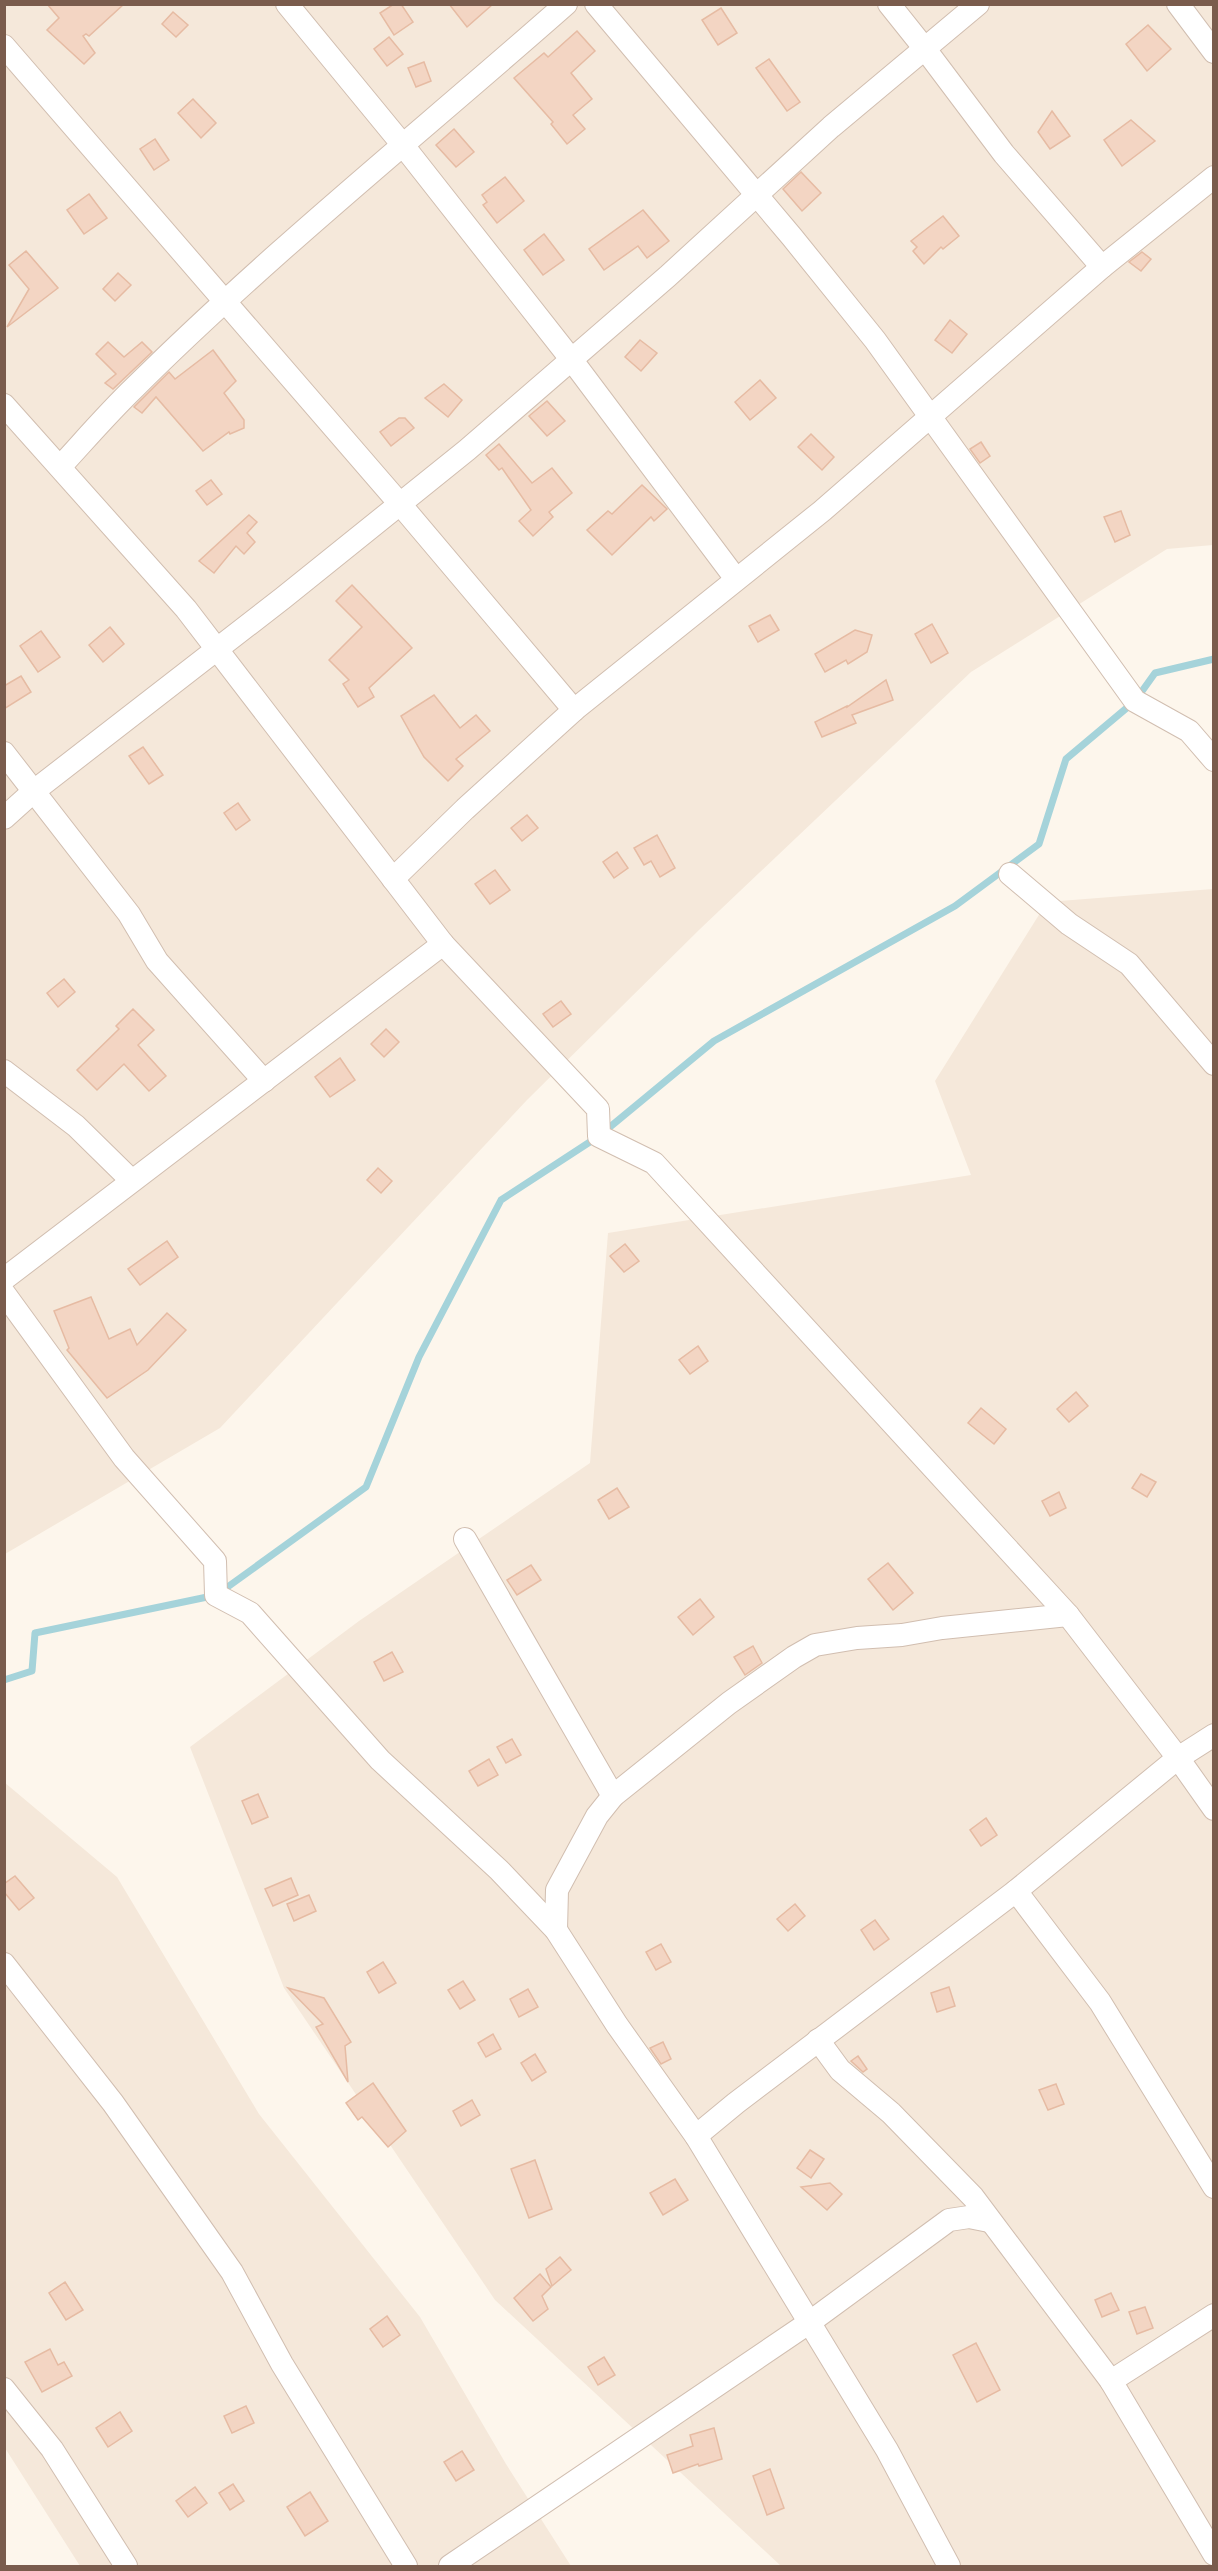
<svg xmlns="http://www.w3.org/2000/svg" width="1218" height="2571" viewBox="0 0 1218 2571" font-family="'Fira Sans',sans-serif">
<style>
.residential{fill:#f5e8da}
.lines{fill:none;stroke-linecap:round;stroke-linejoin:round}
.stream{stroke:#a5d3da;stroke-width:7}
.building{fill:#f3d5c3;stroke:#e6bba3;stroke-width:1.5}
.minor-casing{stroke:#d1beb0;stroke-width:24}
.minor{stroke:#fff;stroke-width:22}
</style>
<rect width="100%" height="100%" fill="#fdf6ec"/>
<g class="residential">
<polygon points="4,5 1214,5 1213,545 1167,549 971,672 700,929 527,1100 220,1428 5,1554"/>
<polygon points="1213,889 1213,2566 781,2566 495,2300 284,1988 190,1747 359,1621 590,1463 608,1233 971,1175 935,1081 1047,902"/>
<polygon points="4,1782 117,1877 259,2114 420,2317 506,2464 571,2566 80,2566 5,2448"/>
</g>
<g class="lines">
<g class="stream">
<polyline points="222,1591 366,1487 419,1357 501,1200 599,1136 714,1041 955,906 1039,844 1066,759 1135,701 1155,673 1214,659"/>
<polyline points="4,1680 32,1671 35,1633 212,1596"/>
</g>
</g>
<g class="building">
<polygon points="47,4 124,4 89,36 86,34 83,36 95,53 84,64 47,30 59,18"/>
<polygon points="394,4 401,4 413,22 394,35 380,13"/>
<polygon points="449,4 493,4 467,27"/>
<polygon points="721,8 737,33 718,45 702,20"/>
<polygon points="173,12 188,25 176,37 162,24"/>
<polygon points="1148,25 1171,49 1147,71 1126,44"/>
<polygon points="577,31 595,51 571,73 592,99 573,115 585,129 567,144 551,124 553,122 514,78 544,53 548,57"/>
<polygon points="389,37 403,54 387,66 374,49"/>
<polygon points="769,59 800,102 787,111 756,68"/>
<polygon points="424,62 431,81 416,87 408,68"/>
<polygon points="193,99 216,123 201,138 178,113"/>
<polygon points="1052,111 1070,136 1050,149 1038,132"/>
<polygon points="1131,120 1155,141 1122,166 1104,140"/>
<polygon points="454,129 474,152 456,167 436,145"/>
<polygon points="155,139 169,160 154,170 140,149"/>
<polygon points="801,172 821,193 802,211 783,189"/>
<polygon points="505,177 524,201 497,223 483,205 487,202 482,195"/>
<polygon points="89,194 107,218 84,234 67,210"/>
<polygon points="643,210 669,241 647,258 638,246 604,270 589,249"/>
<polygon points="943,216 959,236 943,249 941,247 924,264 913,251 917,247 911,241"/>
<polygon points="544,234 564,260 543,275 524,250"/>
<polygon points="26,251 58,288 7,327 29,289 9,265"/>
<polygon points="1142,252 1151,259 1141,271 1129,262"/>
<polygon points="118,273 131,285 115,301 103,289"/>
<polygon points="950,320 967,334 952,353 935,340"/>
<polygon points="640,340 657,353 641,371 625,357"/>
<polygon points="108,342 124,357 142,342 152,352 113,389 105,383 116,374 96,354"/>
<polygon points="213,350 236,381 224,393 244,420 244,428 230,434 229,432 203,451 156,397 142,413 134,407 169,372 175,379"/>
<polygon points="760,380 776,398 750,420 735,402"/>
<polygon points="444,384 462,400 448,417 425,398"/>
<polygon points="547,401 565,421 547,436 529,416"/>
<polygon points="399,418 405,418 414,428 391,446 380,432"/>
<polygon points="811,434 834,457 822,470 798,447"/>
<polygon points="981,442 990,456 980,463 970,449"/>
<polygon points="499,444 532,483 552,468 572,493 549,512 553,517 533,536 519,521 531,510 502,468 499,470 486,455"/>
<polygon points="211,480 222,494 207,505 196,491"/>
<polygon points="642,485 667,509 654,521 651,517 612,555 587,530 608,511 612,514"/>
<polygon points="1121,511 1130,535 1115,542 1104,517"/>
<polygon points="249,515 257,522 247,533 255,542 244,554 236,546 214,573 199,561"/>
<polygon points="352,585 412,648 369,688 374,697 358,707 343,684 349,680 329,660 362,627 336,601"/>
<polygon points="770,615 779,630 758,642 749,626"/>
<polygon points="932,624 948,653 931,663 915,634"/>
<polygon points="110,627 124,644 103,662 89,645"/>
<polygon points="855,630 872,635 867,652 848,664 846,660 825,672 815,654"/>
<polygon points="41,631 60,657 38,672 20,646"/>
<polygon points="21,676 31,692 4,709 4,686"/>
<polygon points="886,680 893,700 852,715 856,723 822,737 815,722 847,706 847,707"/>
<polygon points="434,695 460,728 476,715 490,731 456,759 463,766 448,781 424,757 401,716"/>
<polygon points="143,747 163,775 149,784 129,756"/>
<polygon points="238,803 250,820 236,830 224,813"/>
<polygon points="527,815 538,828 522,841 511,828"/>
<polygon points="657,835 675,868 660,877 651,861 644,865 634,848"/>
<polygon points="617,852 628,868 614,878 603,862"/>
<polygon points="495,870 510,890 490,904 475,884"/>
<polygon points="64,979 75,992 58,1007 47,993"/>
<polygon points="561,1001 571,1014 553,1027 543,1014"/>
<polygon points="133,1009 154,1030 138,1045 166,1076 149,1091 124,1064 97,1090 77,1070 119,1029 116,1026"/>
<polygon points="386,1029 399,1042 384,1057 371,1044"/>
<polygon points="340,1058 355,1080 330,1097 315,1077"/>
<polygon points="378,1168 392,1181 381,1193 367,1180"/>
<polygon points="167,1241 178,1257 140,1285 128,1269"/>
<polygon points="625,1244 639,1261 624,1272 610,1256"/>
<polygon points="91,1297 109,1339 130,1329 137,1345 167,1313 186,1330 148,1370 107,1398 67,1350 69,1348 54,1311"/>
<polygon points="698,1346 708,1361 690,1374 679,1360"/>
<polygon points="1076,1392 1088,1406 1069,1422 1057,1409"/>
<polygon points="981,1408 1006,1429 994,1444 968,1423"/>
<polygon points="1141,1474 1156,1482 1147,1497 1132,1488"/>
<polygon points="617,1488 629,1507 609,1519 598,1500"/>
<polygon points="1059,1492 1066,1508 1050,1516 1042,1501"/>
<polygon points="888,1563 913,1593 893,1610 868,1579"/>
<polygon points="531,1565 541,1580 517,1595 507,1580"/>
<polygon points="700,1599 714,1617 693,1635 678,1617"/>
<polygon points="753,1646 762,1663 745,1675 734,1657"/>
<polygon points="392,1652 403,1672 384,1681 374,1662"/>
<polygon points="512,1739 521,1755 506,1763 497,1747"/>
<polygon points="489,1759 498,1775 478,1786 469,1771"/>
<polygon points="258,1794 268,1817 252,1824 242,1801"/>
<polygon points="986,1818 997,1835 981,1846 970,1830"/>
<polygon points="15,1876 34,1898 19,1910 4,1892 4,1884"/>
<polygon points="291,1878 298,1895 273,1906 265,1889"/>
<polygon points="309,1895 316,1911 294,1921 287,1904"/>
<polygon points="795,1904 805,1916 788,1931 777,1919"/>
<polygon points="875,1920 889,1939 874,1950 861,1930"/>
<polygon points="661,1944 671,1962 656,1970 646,1952"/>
<polygon points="383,1962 396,1983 379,1993 367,1972"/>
<polygon points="463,1981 475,2000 460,2009 448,1990"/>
<polygon points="949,1987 955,2006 937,2012 931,1993"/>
<polygon points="288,1988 324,1998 351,2042 345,2046 348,2082 316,2027 323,2024"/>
<polygon points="528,1989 538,2007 519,2017 510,1999"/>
<polygon points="493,2034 501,2049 486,2057 478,2043"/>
<polygon points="663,2042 671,2059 661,2064 650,2048"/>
<polygon points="535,2054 546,2072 532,2081 521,2063"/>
<polygon points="858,2056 867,2069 863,2072 851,2061"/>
<polygon points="373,2083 406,2131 388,2147 362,2117 358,2120 346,2103"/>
<polygon points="1056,2084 1064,2104 1048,2110 1039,2090"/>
<polygon points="472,2100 480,2115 461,2126 453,2111"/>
<polygon points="810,2150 824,2159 811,2178 797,2168"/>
<polygon points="535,2160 552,2209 529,2218 511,2169"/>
<polygon points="675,2179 688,2200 663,2215 650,2193"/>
<polygon points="830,2183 842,2194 827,2210 801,2187"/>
<polygon points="560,2257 571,2270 552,2286 546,2269"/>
<polygon points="540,2274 551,2287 542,2296 548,2309 533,2321 514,2298"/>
<polygon points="65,2282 83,2310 66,2320 49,2293"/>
<polygon points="1111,2293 1119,2310 1102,2317 1095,2300"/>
<polygon points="1145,2307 1153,2328 1137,2334 1129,2312"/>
<polygon points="387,2316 400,2335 383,2347 370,2329"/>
<polygon points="976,2343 1000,2390 977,2402 953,2355"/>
<polygon points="50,2349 58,2365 64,2362 72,2376 42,2392 25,2362"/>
<polygon points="604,2357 615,2375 598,2385 588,2367"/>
<polygon points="246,2406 254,2423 232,2433 224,2416"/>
<polygon points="120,2412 132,2431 108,2447 96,2428"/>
<polygon points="714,2428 722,2459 699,2466 698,2464 673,2473 667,2455 693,2446 690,2435"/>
<polygon points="462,2451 474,2470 456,2481 444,2462"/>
<polygon points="770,2469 784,2508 767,2515 753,2476"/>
<polygon points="233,2484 244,2501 230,2510 219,2493"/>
<polygon points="195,2487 207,2503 188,2517 176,2501"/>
<polygon points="310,2492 328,2521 305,2536 287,2507"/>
</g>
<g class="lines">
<g class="minor-casing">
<g id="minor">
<polyline points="287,4 402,144 571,359 736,579"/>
<polyline points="596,4 792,237 875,340 1135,701 1189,731 1214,760"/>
<polyline points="889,4 925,49 1004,154 1102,267"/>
<polyline points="1178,4 1214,52"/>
<polyline points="4,46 400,504 574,710"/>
<polyline points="4,405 186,609 443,944 598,1109 599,1136 654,1163 1068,1615 1178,1758 1214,1809"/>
<path d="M60 467C84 441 108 413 134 388 271 252 421 132 566 4"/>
<polyline points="4,753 129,914 157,961 264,1081"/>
<polyline points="4,818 34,791 283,598 467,450 668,276 831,127 978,4"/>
<polyline points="1010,874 1069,924 1129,964 1214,1064"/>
<polyline points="393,879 465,809 574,710 822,511 1102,267 1214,177"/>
<polyline points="4,1071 76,1126 131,1180"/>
<polyline points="4,1279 443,944"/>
<polyline points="4,1293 124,1458 215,1561 216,1595 250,1613 380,1760 499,1870 556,1930 617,2025 696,2136 887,2450 949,2566"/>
<polyline points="465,1539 613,1796"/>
<polyline points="1016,1891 1100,2002 1214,2187"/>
<polyline points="556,1930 557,1890 597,1816 613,1796 729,1703 794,1657 815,1645 857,1638 902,1635 942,1628 1068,1615"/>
<polyline points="4,1964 113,2103 232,2272 282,2364 406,2566"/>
<polyline points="818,2040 840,2070 891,2113 973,2197 1111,2381 1214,2554"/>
<polyline points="696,2136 736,2103 1016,1891 1178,1758 1214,1735"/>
<polyline points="1111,2381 1214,2315"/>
<polyline points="4,2389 52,2449 126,2566"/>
<polyline points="450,2566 810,2322 949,2220 969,2217 989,2221"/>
</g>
</g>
<use href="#minor" class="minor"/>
</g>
<rect width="1218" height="2571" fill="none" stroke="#7a5c4d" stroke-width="12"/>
</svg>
